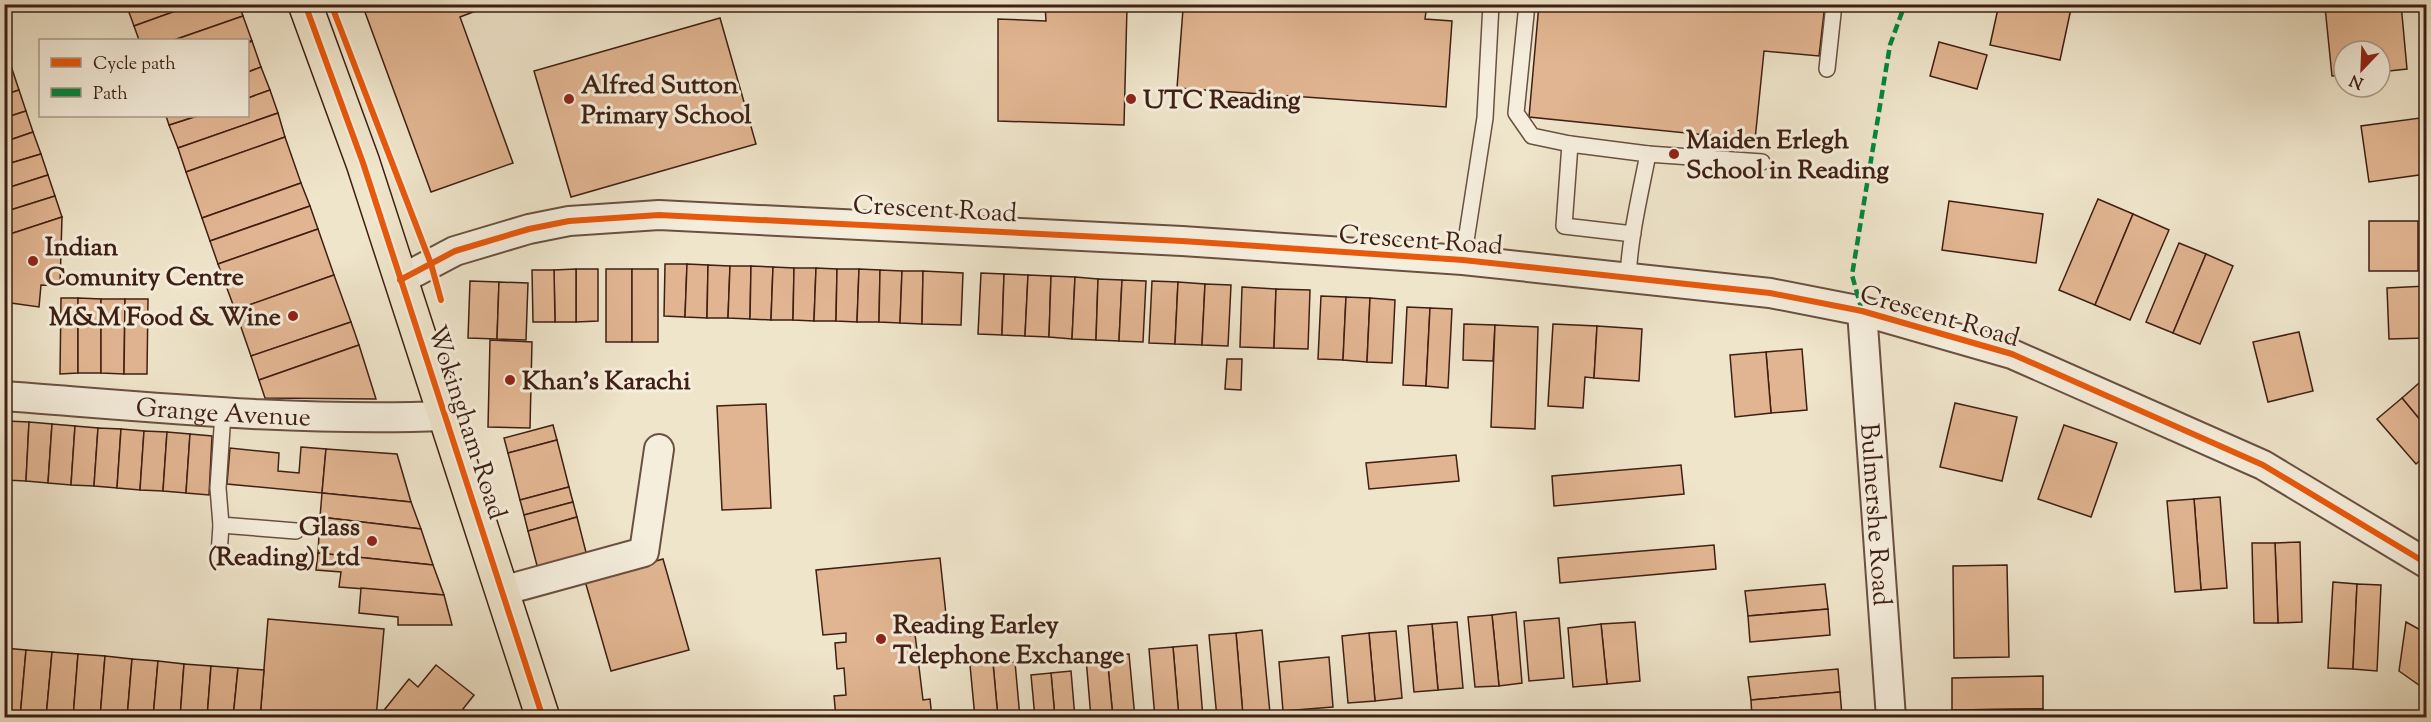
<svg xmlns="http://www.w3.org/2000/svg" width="2431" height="722" viewBox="0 0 2431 722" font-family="'Sorts Mill Goudy',serif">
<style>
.building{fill:#e1b591;stroke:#3f1f13;stroke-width:1.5}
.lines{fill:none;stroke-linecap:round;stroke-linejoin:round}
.lane-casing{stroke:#6b5041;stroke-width:18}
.street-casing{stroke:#6b5041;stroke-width:32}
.primary-casing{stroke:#3f1f13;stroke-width:36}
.lane{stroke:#f5eedd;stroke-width:15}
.street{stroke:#f5eedd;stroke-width:28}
.primary{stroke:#efe5cb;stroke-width:33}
.quiet{stroke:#00873e;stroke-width:4.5;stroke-dasharray:9 4.5;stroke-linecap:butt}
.cycleway-casing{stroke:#f5eedd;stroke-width:10}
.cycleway{stroke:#e8590c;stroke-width:6}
.poi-dot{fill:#8f2418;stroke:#f5eedd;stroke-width:2}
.labels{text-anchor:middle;stroke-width:6;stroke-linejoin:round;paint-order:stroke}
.poi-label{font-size:26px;font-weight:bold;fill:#3f1f13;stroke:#f5eedd;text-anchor:start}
.street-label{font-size:26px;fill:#3f1f13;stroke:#f5eedd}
</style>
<rect width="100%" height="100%" fill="#efe5cb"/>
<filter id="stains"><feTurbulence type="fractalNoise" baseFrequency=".00333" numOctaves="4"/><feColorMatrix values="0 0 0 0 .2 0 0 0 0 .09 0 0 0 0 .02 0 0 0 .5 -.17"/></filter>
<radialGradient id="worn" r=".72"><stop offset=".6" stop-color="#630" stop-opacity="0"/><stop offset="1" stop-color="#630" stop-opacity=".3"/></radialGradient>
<g class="building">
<polygon points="126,4 195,4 134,26"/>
<polygon points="195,4 239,4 243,16 174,40 139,40 134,26"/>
<polygon points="362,4 494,4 460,17 513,163 431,192"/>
<polygon points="1045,4 1427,4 1425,19 1452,21 1446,107 1177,88 1183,9 1127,7 1124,125 998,121 998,19 1046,21"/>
<polygon points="1539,4 1825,4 1819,56 1764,51 1755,140 1529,117"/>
<polygon points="1999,4 2072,4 2060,60 1990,45"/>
<polygon points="2351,4 2401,4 2407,69 2380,72 2380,51 2344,51 2344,75 2332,76 2325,7"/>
<polygon points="243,16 252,41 174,40"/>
<polygon points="720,18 756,144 571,197 534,71"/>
<polygon points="252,41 261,67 248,72 248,43"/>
<polygon points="1939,42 1987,55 1977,89 1930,76"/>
<polygon points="5,47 12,69 4,71 4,48"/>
<polygon points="261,67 270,90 248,98 248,72"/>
<polygon points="12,69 19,90 4,95 4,71"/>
<polygon points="19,90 26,111 4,118 4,95"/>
<polygon points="270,90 278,113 178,148 169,125 197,116 248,116 248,98"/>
<polygon points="26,111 33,132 4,142 4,118"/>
<polygon points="278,113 285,137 186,172 178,148"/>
<polygon points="166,116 197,116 169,125"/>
<polygon points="2420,118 2426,174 2369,182 2361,126"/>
<polygon points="33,132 41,154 4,165 4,142"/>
<polygon points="285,137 301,183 202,218 186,172"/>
<polygon points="41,154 48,175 4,189 4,165"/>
<polygon points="48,175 55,196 4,212 4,189"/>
<polygon points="301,183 310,206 210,241 202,218"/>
<polygon points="55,196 62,217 4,236 4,212"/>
<polygon points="2098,199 2133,214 2095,305 2059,290"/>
<polygon points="1949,201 2043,214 2036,263 1942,250"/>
<polygon points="310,206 318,229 218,264 210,241"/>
<polygon points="2133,214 2169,230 2130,320 2095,305"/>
<polygon points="62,217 60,286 41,285 39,307 4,302 4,236"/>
<rect x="2369" y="221" width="49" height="50"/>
<polygon points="318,229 334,275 235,310 218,264"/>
<polygon points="2179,243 2206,254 2173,333 2146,322"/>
<polygon points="2206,254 2233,266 2200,344 2173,333"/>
<polygon points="665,264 687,264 685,317 664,316"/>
<polygon points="687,264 708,265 707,318 685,317"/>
<polygon points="708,265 730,266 728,318 707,318"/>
<polygon points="730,266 751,266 750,319 728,318"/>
<polygon points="751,266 773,267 771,320 750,319"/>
<polygon points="773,267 794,268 793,320 771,320"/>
<polygon points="794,268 816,268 814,321 793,320"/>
<polygon points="816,268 837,269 836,321 814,321"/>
<polygon points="576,269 598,269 598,321 576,322"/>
<polygon points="576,269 576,322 555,322 554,270"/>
<rect x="606" y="269" width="26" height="73"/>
<rect x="632" y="269" width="26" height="73"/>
<polygon points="837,269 859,269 857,322 836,321"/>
<polygon points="859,269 880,270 879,322 857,322"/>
<polygon points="532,270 554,270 555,322 533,322"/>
<polygon points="880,270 902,271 900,323 879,322"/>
<polygon points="902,271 923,271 922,324 900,323"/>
<polygon points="923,271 963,273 961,325 922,324"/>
<polygon points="981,273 1004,274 1002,335 978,334"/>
<polygon points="1004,274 1028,275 1025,336 1002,335"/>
<polygon points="334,275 351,322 251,356 235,310"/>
<polygon points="1028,275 1051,276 1049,337 1025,336"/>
<polygon points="1051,276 1075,277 1072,339 1049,337"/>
<polygon points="1075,277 1098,279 1096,340 1072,339"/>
<polygon points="1098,279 1122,280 1119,341 1096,340"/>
<polygon points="1122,280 1146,281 1143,342 1119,341"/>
<polygon points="470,281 499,282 497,339 468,338"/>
<polygon points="1152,281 1178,282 1175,344 1149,343"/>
<polygon points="499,282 528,283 526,340 497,339"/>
<polygon points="1178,282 1205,284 1202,345 1175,344"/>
<polygon points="1205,284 1231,285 1228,346 1202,345"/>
<polygon points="2426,286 2426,338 2389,339 2387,288"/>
<polygon points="1242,287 1276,289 1274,348 1240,347"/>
<polygon points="1276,289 1310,290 1308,349 1274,348"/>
<polygon points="1321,296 1346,297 1343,360 1318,359"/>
<polygon points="1346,297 1370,298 1367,362 1343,360"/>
<polygon points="61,298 78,298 78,373 60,374"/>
<polygon points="78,298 101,299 101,373 78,373"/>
<polygon points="1370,298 1395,300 1392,363 1367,362"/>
<polygon points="101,299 125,299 124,374 101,373"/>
<polygon points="125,299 148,299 147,374 124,374"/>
<polygon points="1407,307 1430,308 1426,386 1403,385"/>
<polygon points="1430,308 1452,309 1448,388 1426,386"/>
<polygon points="351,322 359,345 259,380 251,356"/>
<polygon points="1464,324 1495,325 1493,361 1463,360"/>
<polygon points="1553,324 1597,326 1594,378 1585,377 1583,408 1548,406"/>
<polygon points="1495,325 1538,327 1535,429 1491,427"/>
<polygon points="1597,326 1642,329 1639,381 1594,378"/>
<polygon points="2299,332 2313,391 2268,402 2253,342"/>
<polygon points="490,340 532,342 530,428 488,427"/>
<polygon points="359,345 376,399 265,398 259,380"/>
<polygon points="1802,349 1807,410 1771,413 1766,352"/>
<polygon points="1766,352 1771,413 1735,417 1730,355"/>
<polygon points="1227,359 1242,359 1241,390 1225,389"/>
<polygon points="2426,377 2426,427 2402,398"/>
<polygon points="2402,398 2426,427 2426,455 2416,464 2377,419"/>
<polygon points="1955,403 2017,417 2002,481 1940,467"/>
<polygon points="766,404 771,508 722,510 717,406"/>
<polygon points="6,421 29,422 26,481 4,480"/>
<polygon points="29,422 52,424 48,483 26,481"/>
<polygon points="52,424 75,426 71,485 48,483"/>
<polygon points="553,425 557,440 508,453 504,438"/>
<polygon points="2064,425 2117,443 2091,517 2038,499"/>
<polygon points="75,426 98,428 94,486 71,485"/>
<polygon points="98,428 121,429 117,488 94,486"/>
<polygon points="121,429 144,431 140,490 117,488"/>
<polygon points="144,431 167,432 163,491 140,490"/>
<polygon points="167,432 190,434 186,493 163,491"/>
<polygon points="190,434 212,436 209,495 186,493"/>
<polygon points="557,440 569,487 520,500 508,453"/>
<polygon points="301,447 326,449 322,493 227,484 230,448 279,453 278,471 299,473"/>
<polygon points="326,449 397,454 411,502 322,493"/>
<polygon points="1456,455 1459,481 1369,489 1366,463"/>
<polygon points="1681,465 1684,494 1554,506 1552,476"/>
<polygon points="569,487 573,502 524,515 520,500"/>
<polygon points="322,493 411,502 421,529 320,517"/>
<polygon points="2220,497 2227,588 2201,590 2194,499"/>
<polygon points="2194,499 2201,590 2175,592 2167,501"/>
<polygon points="573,502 577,517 528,531 524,515"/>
<polygon points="320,517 421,529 433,565 318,553"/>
<polygon points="577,517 589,564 540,577 528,531"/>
<polygon points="2300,542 2302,622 2278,623 2275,543"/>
<polygon points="2252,543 2275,543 2278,623 2254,623"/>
<polygon points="1714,545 1716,569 1560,583 1558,558"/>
<polygon points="318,553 433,565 444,595 339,587 341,572 316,570"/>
<polygon points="940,558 947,624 909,628 910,636 915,634 923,700 930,699 932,718 836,718 834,696 846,695 844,668 837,669 835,643 846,642 846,633 823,635 816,570"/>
<polygon points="663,559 689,650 611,671 585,581"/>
<polygon points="2007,565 2009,657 1954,658 1953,566"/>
<polygon points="2333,582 2357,584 2353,669 2328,668"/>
<polygon points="1825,584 1828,609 1748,616 1745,591"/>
<polygon points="2357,584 2381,585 2377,671 2353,669"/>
<polygon points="361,588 444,595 452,625 398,625 398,617 359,613"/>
<polygon points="1828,609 1830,635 1750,642 1748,616"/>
<polygon points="1516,612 1522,683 1499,686 1492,615"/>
<polygon points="1492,615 1499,686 1475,687 1468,617"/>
<polygon points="1559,618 1564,678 1529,681 1524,621"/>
<polygon points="268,619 384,629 376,718 260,718"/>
<polygon points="1457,622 1463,688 1438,690 1432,624"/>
<polygon points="1635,622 1640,681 1607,684 1601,624"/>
<polygon points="2406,622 2426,633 2426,690 2399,671"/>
<polygon points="1432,624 1438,690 1414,692 1408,626"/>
<polygon points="1601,624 1607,684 1573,687 1568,628"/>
<polygon points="1262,630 1270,713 1243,716 1236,633"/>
<polygon points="1396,631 1402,698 1375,701 1369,633"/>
<polygon points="1236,633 1243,716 1217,718 1209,635"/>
<polygon points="1369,633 1375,701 1348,703 1342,636"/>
<polygon points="1197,645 1203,718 1179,718 1173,647"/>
<polygon points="1173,647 1179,718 1155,718 1149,649"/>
<polygon points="4,648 26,650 20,718 4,718"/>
<polygon points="26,650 52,652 46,718 20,718"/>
<polygon points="52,652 78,654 73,718 46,718"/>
<polygon points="78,654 105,656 100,718 73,718"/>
<polygon points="1129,654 1135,718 1113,718 1107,656"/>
<polygon points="105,656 132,659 127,718 100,718"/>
<polygon points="1107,656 1113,718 1091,718 1086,658"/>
<polygon points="1329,657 1333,707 1283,711 1279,662"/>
<polygon points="132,659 158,661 153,718 127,718"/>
<polygon points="158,661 184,664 180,718 153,718"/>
<polygon points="1015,662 1020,718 998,718 993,663"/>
<polygon points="993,663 998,718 975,718 970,665"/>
<polygon points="184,664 211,666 207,718 180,718"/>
<polygon points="436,665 474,695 463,709 473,718 386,718 381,714 409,679 418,687"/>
<polygon points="211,666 238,668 233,718 207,718"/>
<polygon points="238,668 264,670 260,718 233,718"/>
<polygon points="1838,669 1840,692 1751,700 1748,677"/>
<polygon points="1071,671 1075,718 1055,718 1051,673"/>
<polygon points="1051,673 1055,718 1035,718 1031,675"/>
<polygon points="2043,676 2043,709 1952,710 1952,678"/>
<polygon points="1840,692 1842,716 1752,718 1751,700"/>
<polygon points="2043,709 2044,718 1952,718 1952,710"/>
<rect x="2178" y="714" width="40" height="4"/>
</g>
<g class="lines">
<g class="lane-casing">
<g id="lane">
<polyline points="1527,4 1516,113 1532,136 1570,144"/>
<polyline points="1827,69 1834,4"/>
<polyline points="1648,154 1762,162"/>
<polyline points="1463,260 1485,118 1491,4"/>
<path d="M1628 277C1630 236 1640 195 1648 154L1570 144 1564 226 1633 234"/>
<polyline points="223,413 218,488 221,525 296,531"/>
<polyline points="219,555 221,525"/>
</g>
</g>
<g class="street-casing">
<g id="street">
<polyline points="400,280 455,251 529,229 569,221 659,215 1182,241 1463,260 1770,293 1862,311 2012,354 2263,465 2426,563"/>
<path id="s1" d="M1862 311 1891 718"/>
<path id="s2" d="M4 396C151 407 298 422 445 416"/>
<polyline points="502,591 644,552 659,449"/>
</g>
</g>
<g class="primary-casing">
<polyline id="primary" points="305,4 363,163 543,718"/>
</g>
<use href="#lane" class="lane"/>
<use href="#street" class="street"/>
<use href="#primary" class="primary"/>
<polyline class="quiet" points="1862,311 1852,275 1890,45 1905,4"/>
<g class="cycleway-casing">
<g id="cycleway">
<polyline points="305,4 363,163 543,718"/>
<polyline points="331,4 431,264 441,300"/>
<polyline points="400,280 455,251 529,229 569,221 659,215 1182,241 1463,260 1770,293 1862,311 2012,354 2263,465 2426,563"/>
</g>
</g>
<use href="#cycleway" class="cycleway"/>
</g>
<g class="poi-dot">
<circle cx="569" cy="99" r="6"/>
<circle cx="1131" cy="99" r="6"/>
<circle cx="1674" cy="154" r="6"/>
<circle cx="33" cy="261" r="6"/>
<circle cx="293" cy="316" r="6"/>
<circle cx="510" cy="380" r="6"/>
<circle cx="372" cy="541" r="6"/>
<circle cx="881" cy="639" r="6"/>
</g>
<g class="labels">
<g class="poi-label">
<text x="581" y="93">Alfred Sutton<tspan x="581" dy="30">Primary School</tspan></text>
<text x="1143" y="108">UTC Reading</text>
<text x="1686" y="148">Maiden Erlegh<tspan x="1686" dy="30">School in Reading</tspan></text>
<text x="45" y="255">Indian<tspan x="45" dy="30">Comunity Centre</tspan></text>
<text x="281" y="325" text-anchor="end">M&amp;M Food &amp; Wine</text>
<text x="522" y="389">Khan's Karachi</text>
<text x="360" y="535" text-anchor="end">Glass<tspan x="360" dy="30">(Reading) Ltd</tspan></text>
<text x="893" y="633">Reading Earley<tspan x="893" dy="30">Telephone Exchange</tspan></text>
</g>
<g class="street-label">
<text transform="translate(935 208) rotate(3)" y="9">Crescent Road</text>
<text transform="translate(1421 239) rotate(4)" y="9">Crescent Road</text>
<text transform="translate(1940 315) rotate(16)" y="9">Crescent Road</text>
<text dy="9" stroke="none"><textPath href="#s2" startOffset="220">Grange Avenue</textPath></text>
<text transform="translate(468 422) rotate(72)" y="9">Wokingham Road</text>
<text dy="9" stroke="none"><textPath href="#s1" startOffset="204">Bulmershe Road</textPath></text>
</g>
</g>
<rect width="2431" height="722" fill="none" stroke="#efe5cb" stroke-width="24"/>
<rect x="6" y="6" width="2419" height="710" fill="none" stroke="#3f1f13" stroke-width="3"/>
<rect x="12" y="12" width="2407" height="698" fill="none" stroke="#3f1f13" stroke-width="1.5"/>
<rect x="39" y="39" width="210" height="78" fill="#f5eedd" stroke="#ac9b8c" stroke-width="1.5"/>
<rect x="51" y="58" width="30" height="9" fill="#e8590c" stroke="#ac9b8c" stroke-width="1.5"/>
<text x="93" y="69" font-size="18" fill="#3f1f13">Cycle path</text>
<rect x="51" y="88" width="30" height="9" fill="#00873e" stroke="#ac9b8c" stroke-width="1.5"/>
<text x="93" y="99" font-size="18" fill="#3f1f13">Path</text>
<g transform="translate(2362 69) rotate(203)"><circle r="28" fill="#f5eedd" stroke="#ac9b8c" stroke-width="1.5"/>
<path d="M0-4.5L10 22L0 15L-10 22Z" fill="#8f2418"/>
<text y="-9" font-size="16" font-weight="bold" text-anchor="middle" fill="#3f1f13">N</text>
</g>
<rect width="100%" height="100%" filter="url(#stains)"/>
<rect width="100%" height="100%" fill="url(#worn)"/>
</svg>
